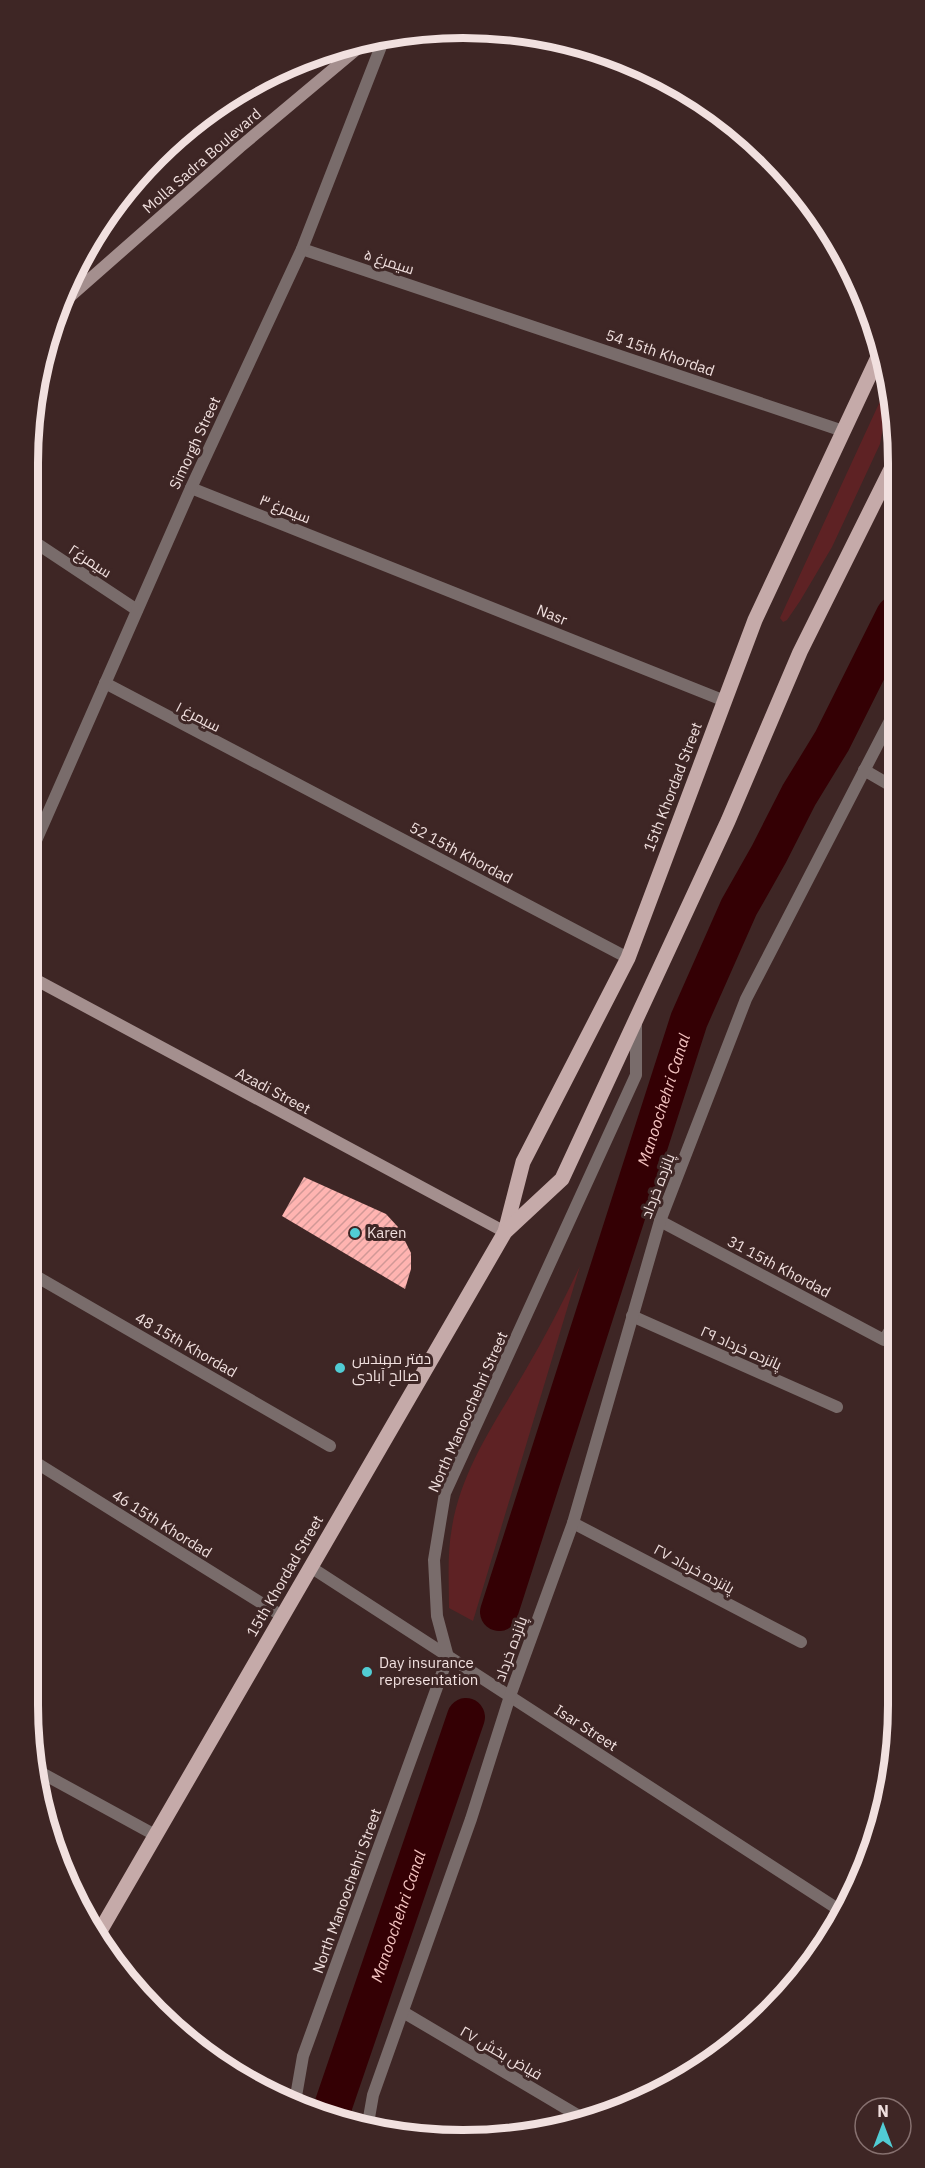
<svg xmlns="http://www.w3.org/2000/svg" width="925" height="2168" viewBox="0 0 925 2168" font-family="'IBM Plex Sans',Cairo,sans-serif">
<style>
.grass{fill:#5e2224}
.lines{fill:none;stroke-linecap:round;stroke-linejoin:round}
.canal{stroke:#340004;stroke-width:38}
.building{fill:url(#building-hatch)}
.minor{stroke:#796c6b;stroke-width:12}
.tertiary{stroke:#796c6b;stroke-width:12}
.secondary{stroke:#a48f8e;stroke-width:12}
.primary{stroke:#c5aaa9;stroke-width:15}
.poi-dot{fill:#51ccd4;stroke:#3e2625;stroke-width:2}
.labels{text-anchor:middle;stroke-width:6;stroke-linejoin:round;paint-order:stroke}
.street-label{font-size:15px;fill:#f1e0df;stroke:#3e2625}
.poi-label{font-size:15px;fill:#f1e0df;stroke:#3e2625;text-anchor:start}
.water-label{font-size:16px;font-style:italic;fill:#f4c3c1;stroke:#3e2625}
.rim{fill:none;stroke:#f1e0df;stroke-width:8}
</style>
<defs>
<pattern id="building-hatch" width="6" height="6" patternUnits="userSpaceOnUse" patternTransform="scale(1.5)"><rect width="6" height="6" fill="#ffb4b1"/><path d="M-1 1l2-2M0 6l6-6M5 7l2-2" fill="none" stroke="#d19896"/></pattern>
</defs>
<rect width="100%" height="100%" fill="#3e2625"/>
<g class="grass">
<polygon points="888,384 891,396 886,412 880,444 832,547 800,601 787,620 783,622 780,618"/>
<path d="M580 1266 473 1621 449 1608C449 1581 447 1554 452 1527 462 1468 496 1421 525 1371 545 1337 563 1302 580 1266Z"/>
</g>
<g class="lines">
<g class="canal">
<path id="s1" d="M499 1612 689 1020 739 907 769 854 799 795 832 741 895 615"/>
<path id="s2" d="M330 2115 466 1717"/>
</g>
</g>
<polygon class="building" points="304,1177 386,1214 398,1227 411,1253 411,1269 405,1289 282,1216"/>
<g class="lines">
<g class="minor">
<polyline points="302,249 843,431"/>
<polyline points="191,488 725,701"/>
<polyline points="27,537 137,610"/>
<polyline points="105,683 628,958"/>
<polyline points="864,770 895,788"/>
<polyline points="660,1221 884,1340 897,1319"/>
<polyline points="27,1271 330,1446"/>
<polyline points="632,1316 837,1407"/>
<polyline points="27,1457 282,1616"/>
<polyline points="573,1523 801,1642"/>
<polyline points="38,1771 155,1835"/>
<polyline points="403,2012 584,2119"/>
</g>
<g class="tertiary">
<polyline points="27,861 191,488 302,249 385,36"/>
<polyline points="312,1568 844,1913"/>
<polyline points="295,2102 303,2056 448,1657 437,1616 434,1560 445,1493 636,1075 636,1024"/>
<polyline points="367,2129 373,2095 471,1819 510,1696 573,1523 660,1221 746,999 895,711"/>
</g>
<g class="secondary">
<polyline points="127,187 243,88"/>
<polyline points="57,308 240,147 369,39"/>
<polyline points="27,975 505,1232"/>
</g>
<g class="primary">
<polyline points="505,1232 523,1162 628,958 755,620 879,355"/>
<polyline points="96,1938 505,1232 562,1179 728,821 800,652 894,463"/>
</g>
</g>
<g class="poi-dot">
<circle cx="355" cy="1233" r="6"/>
<circle cx="340" cy="1368" r="6"/>
<circle cx="367" cy="1672" r="6"/>
</g>
<g class="labels">
<g class="street-label">
<text transform="translate(202 161) rotate(-41)" y="5">Molla Sadra Boulevard</text>
<text transform="translate(389 262) rotate(18)" y="5">سیمرغ ۵</text>
<text transform="translate(660 353) rotate(19)" y="5">54 15th Khordad</text>
<text transform="translate(195 443) rotate(-65)" y="5">Simorgh Street</text>
<text transform="translate(285 509) rotate(22)" y="5">سیمرغ ۳</text>
<text transform="translate(90 561) rotate(33)" y="5">سیمرغ۲</text>
<text transform="translate(552 615) rotate(22)" y="5">Nasr</text>
<text transform="translate(198 717) rotate(27)" y="5">سیمرغ ۱</text>
<text transform="translate(673 787) rotate(-69)" y="5">15th Khordad Street</text>
<text transform="translate(461 853) rotate(28)" y="5">52 15th Khordad</text>
<text transform="translate(273 1091) rotate(28)" y="5">Azadi Street</text>
<text transform="translate(658 1186) rotate(-69)" y="5">پانزده خرداد</text>
<text transform="translate(779 1267) rotate(28)" y="5">31 15th Khordad</text>
<text transform="translate(186 1345) rotate(30)" y="5">48 15th Khordad</text>
<text transform="translate(741 1348) rotate(24)" y="5">پانزده خرداد ۲۹</text>
<text transform="translate(468 1412) rotate(-66)" y="5">North Manoochehri Street</text>
<text transform="translate(162 1524) rotate(32)" y="5">46 15th Khordad</text>
<text transform="translate(694 1569) rotate(28)" y="5">پانزده خرداد ۲۷</text>
<text transform="translate(285 1576) rotate(-60)" y="5">15th Khordad Street</text>
<text transform="translate(511 1649) rotate(-70)" y="5">پانزده خرداد</text>
<text transform="translate(586 1728) rotate(33)" y="5">Isar Street</text>
<text transform="translate(347 1891) rotate(-70)" y="5">North Manoochehri Street</text>
<text transform="translate(501 2053) rotate(30)" y="5">فیاض بخش ۲۷</text>
</g>
<g class="poi-label">
<text x="367" y="1238">Karen</text>
<text x="352" y="1364">دفتر مهندس<tspan x="352" dy="17">صالح آبادی</tspan></text>
<text x="379" y="1668">Day insurance<tspan x="379" dy="17">representation</tspan></text>
</g>
<g class="water-label">
<text dy="6" stroke="none"><textPath href="#s1" startOffset="538">Manoochehri Canal</textPath></text>
<text dy="6" stroke="none"><textPath href="#s2" startOffset="210">Manoochehri Canal</textPath></text>
</g>
</g>
<path d="M0 0H925V2168H0ZM463 38H463A425 425 0 0 1 888 463V1705A425 425 0 0 1 463 2130H463A425 425 0 0 1 38 1705V463A425 425 0 0 1 463 38Z" fill="#3e2625" fill-rule="evenodd"/>
<path class="rim" d="M463 38H463A425 425 0 0 1 888 463V1705A425 425 0 0 1 463 2130H463A425 425 0 0 1 38 1705V463A425 425 0 0 1 463 38Z"/>
<g transform="translate(883 2126)"><circle r="28" fill="#3e2625" stroke="#86706f" stroke-width="1.5"/>
<path d="M0-4.5L10 22L0 15L-10 22Z" fill="#51ccd4"/>
<text y="-9" font-size="16" font-weight="bold" text-anchor="middle" fill="#f1e0df">N</text>
</g>
</svg>
